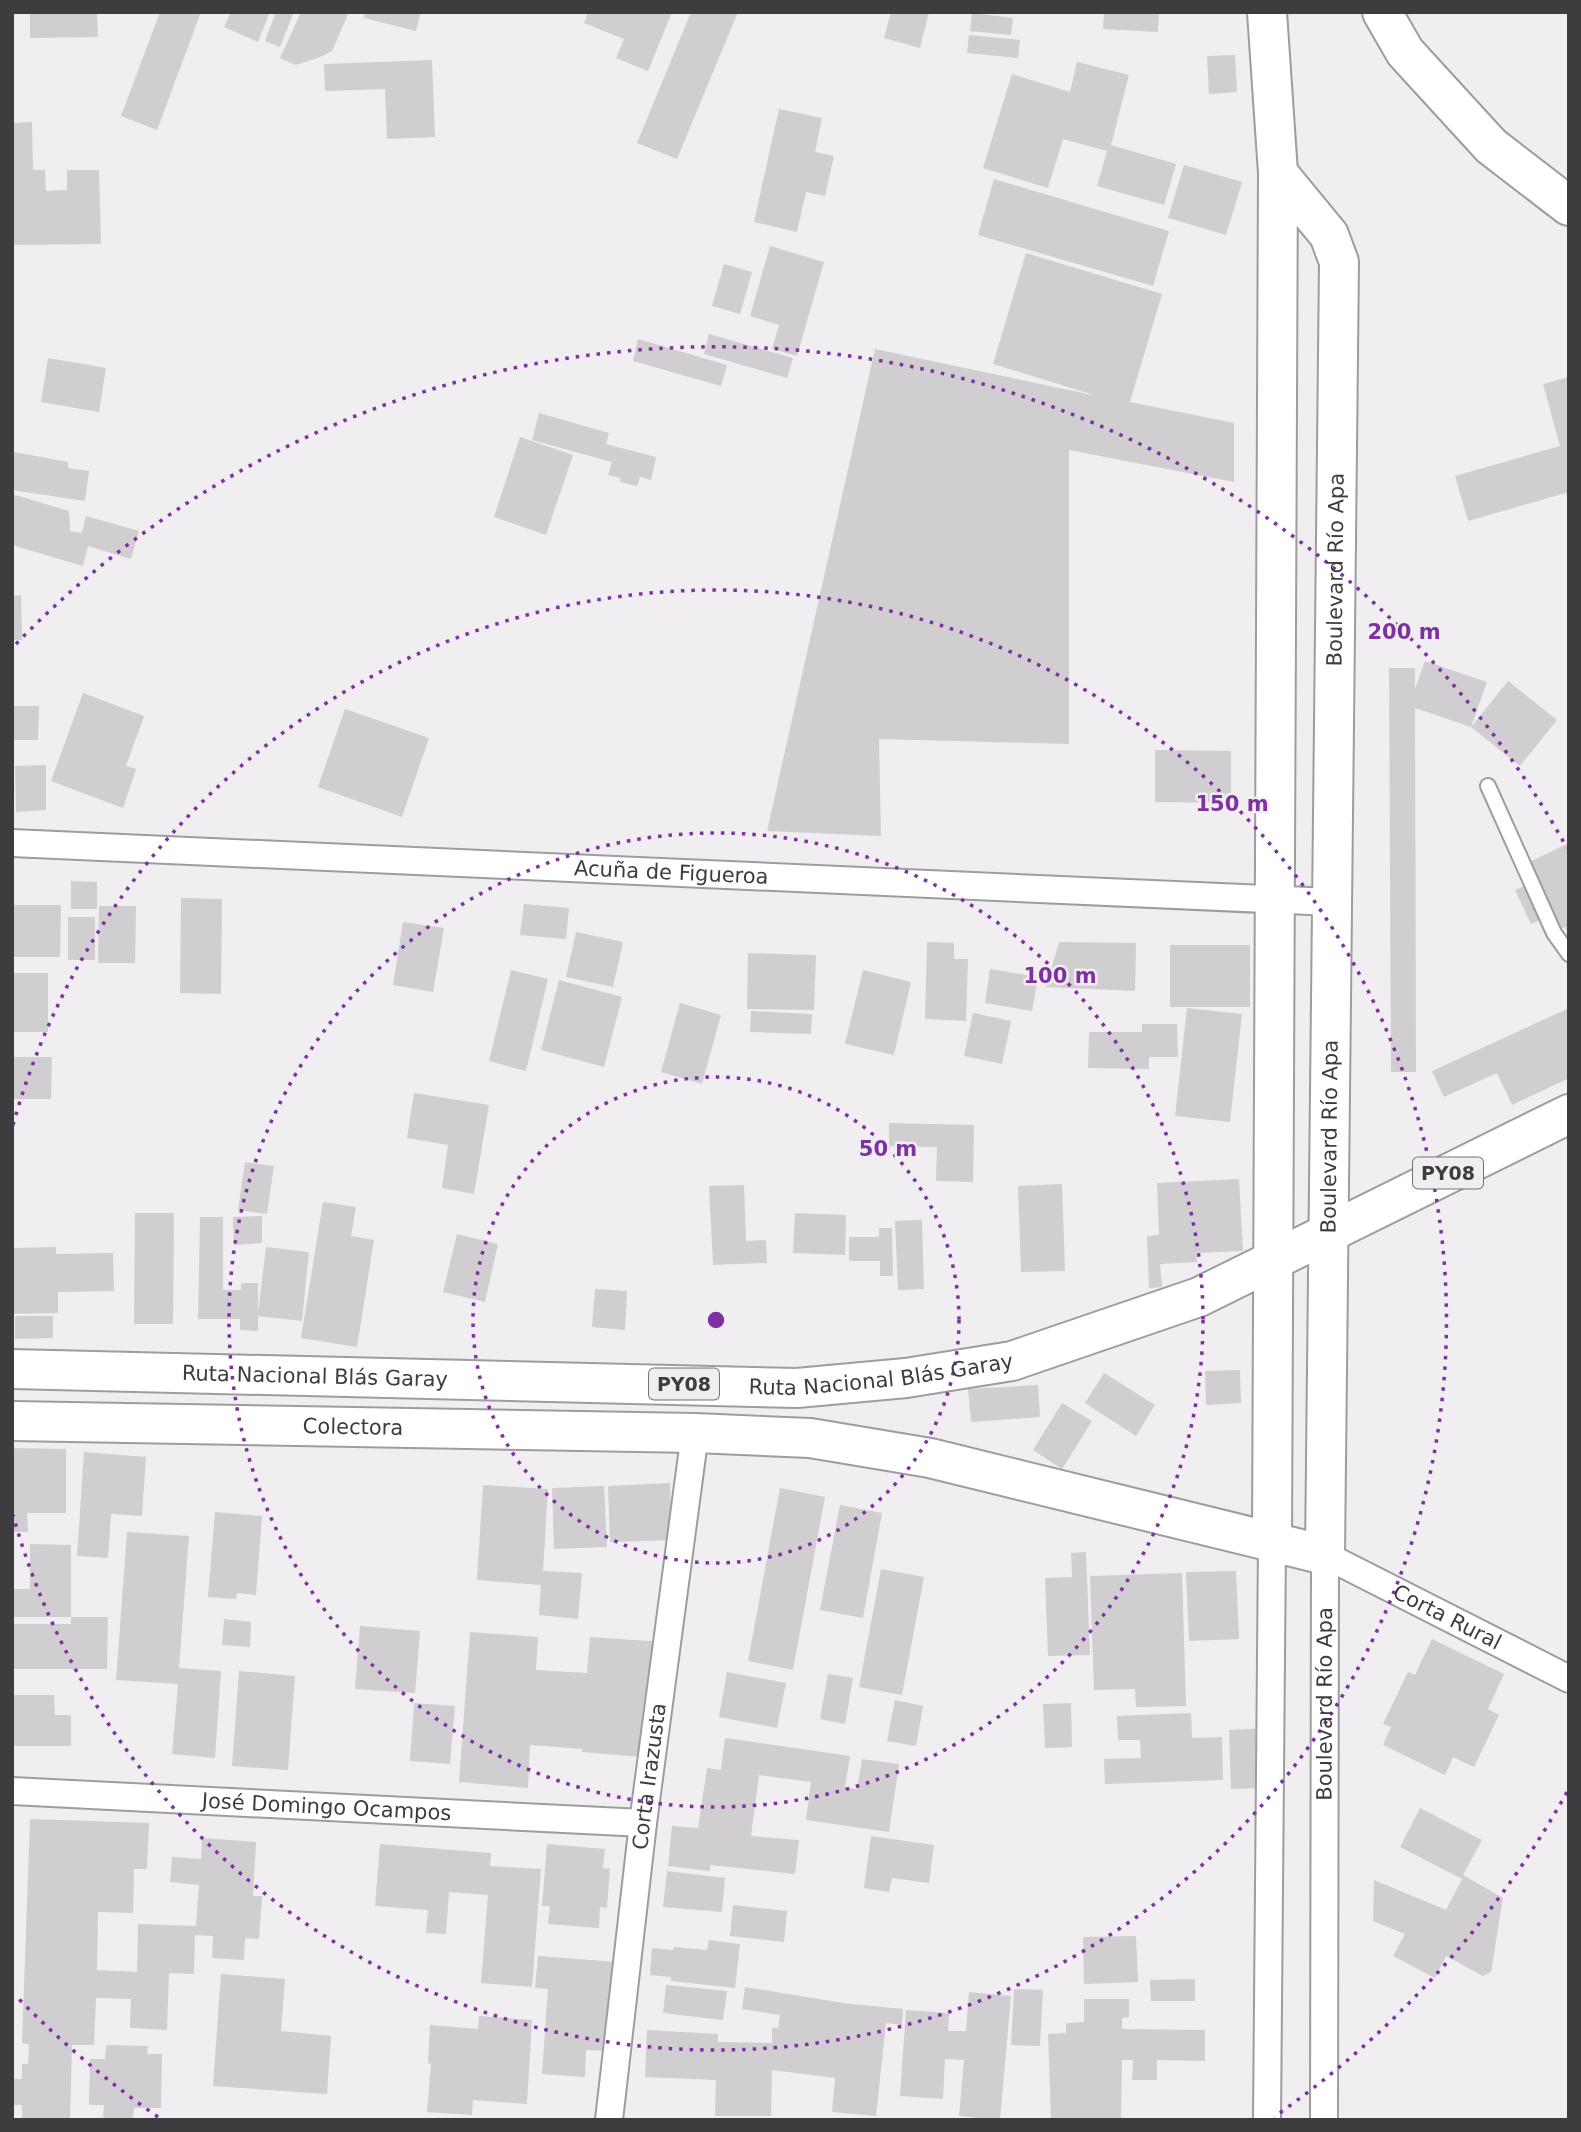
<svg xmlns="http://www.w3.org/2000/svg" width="1581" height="2132" viewBox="0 0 1581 2132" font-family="'DejaVu Sans',sans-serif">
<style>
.building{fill:#d0ced1}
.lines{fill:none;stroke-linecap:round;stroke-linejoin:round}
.lane-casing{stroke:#9e9c9f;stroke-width:18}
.street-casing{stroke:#9e9c9f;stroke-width:30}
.secondary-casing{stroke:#9e9c9f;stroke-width:42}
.highway-casing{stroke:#9e9c9f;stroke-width:42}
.lane{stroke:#fff;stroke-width:14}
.street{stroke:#fff;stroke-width:26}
.secondary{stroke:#fff;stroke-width:38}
.highway{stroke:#fff;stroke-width:38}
.ring{fill:none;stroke:#7f30a1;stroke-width:3.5;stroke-dasharray:3.5 7}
.labels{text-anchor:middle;stroke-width:5;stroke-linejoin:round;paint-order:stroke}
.shield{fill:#f0eef1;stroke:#737174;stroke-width:2}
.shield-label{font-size:19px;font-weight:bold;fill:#3d3c3e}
.street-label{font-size:21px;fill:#3d3c3e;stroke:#f0eef1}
.centre{fill:#7f30a1;stroke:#f0eef1;stroke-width:3.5}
.ring-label{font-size:21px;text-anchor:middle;font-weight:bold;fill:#7f30a1;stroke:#f0eef1;stroke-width:5;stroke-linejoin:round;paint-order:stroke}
</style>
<rect width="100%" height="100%" fill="#f0eef1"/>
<g class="building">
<polygon points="30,12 97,12 98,37 30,38"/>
<polygon points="160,12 201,12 157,130 121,116"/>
<polygon points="231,12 270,12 258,42 224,27"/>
<polygon points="276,12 294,12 280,47 265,41"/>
<polygon points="301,12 349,12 332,51 318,58 295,65 280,58"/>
<polygon points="365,12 421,12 416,31 364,18"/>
<polygon points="588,12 672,12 648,71 616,58 624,39 584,23"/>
<polygon points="691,12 738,12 677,159 637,143"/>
<polygon points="891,12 929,12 920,48 884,38"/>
<polygon points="1104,12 1159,12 1158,32 1103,29"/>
<polygon points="972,13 1013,18 1011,35 970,31"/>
<polygon points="969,35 1020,40 1018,58 967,53"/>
<polygon points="1235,55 1237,92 1209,94 1207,56"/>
<polygon points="432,60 435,137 387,139 385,89 325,91 324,64"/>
<polygon points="1077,62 1129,75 1111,145 1176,164 1164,205 1097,186 1107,151 1063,139 1048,188 983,168 1012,74 1070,92"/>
<polygon points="779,109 822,118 815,152 834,156 825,196 806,192 797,232 754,222"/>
<polygon points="32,122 33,170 45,170 46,191 67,190 67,170 99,170 101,244 12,245 12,123"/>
<polygon points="1184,165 1242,182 1226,235 1168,218"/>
<polygon points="994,179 1169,231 1153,286 978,235"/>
<polygon points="770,246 824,262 797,356 772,349 779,325 750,316"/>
<polygon points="1026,253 1162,294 1130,402 1234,423 1234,482 1069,450 1069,744 879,739 881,836 767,831 875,349 1097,396 993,364"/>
<polygon points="724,264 752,272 740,314 712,306"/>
<polygon points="709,334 793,358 787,378 704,354"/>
<polygon points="638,339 727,365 721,386 633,361"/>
<polygon points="48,358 106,368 99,412 41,402"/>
<polygon points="1569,377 1569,492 1468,521 1455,476 1560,446 1543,384"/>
<polygon points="539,413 609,433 606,444 656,457 651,480 640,477 637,486 620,482 620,478 608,475 612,462 532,440"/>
<polygon points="520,437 573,455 546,535 494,517"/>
<polygon points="14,452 68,462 68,468 89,471 85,501 12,490"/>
<polygon points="12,494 69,511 70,531 82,533 86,516 139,531 131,559 88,546 83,566 12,545"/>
<polygon points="21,595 22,640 12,640 12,596"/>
<polygon points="1425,661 1487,682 1471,727 1415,708 1416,1072 1391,1072 1389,668 1415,668 1415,689"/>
<polygon points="1508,681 1557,720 1520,766 1471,727"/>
<polygon points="83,693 144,716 126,766 136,769 123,808 51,781"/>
<polygon points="12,706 39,706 38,740 12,740"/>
<polygon points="345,709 429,738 402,817 318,787"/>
<polygon points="1155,750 1231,751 1231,803 1155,802"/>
<polygon points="46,765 46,810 16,812 15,766"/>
<polygon points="1569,843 1569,934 1565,927 1553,931 1546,918 1531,924 1515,890 1531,883 1523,865"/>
<polygon points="71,881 97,882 97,909 71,909"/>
<polygon points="181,898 222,899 221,994 180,993"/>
<polygon points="524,904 569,908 566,939 520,935"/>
<polygon points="12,905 61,905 60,957 12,957"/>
<polygon points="99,906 136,906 135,963 98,963"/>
<rect x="68" y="917" width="27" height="43"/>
<polygon points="403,922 444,928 433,992 393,985"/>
<polygon points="576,932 623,942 613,987 566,977"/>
<polygon points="927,942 954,943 954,959 968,959 966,1021 925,1019"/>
<polygon points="1059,942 1136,943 1135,991 1046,987"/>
<rect x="1170" y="945" width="80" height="62"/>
<polygon points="748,953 816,955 814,1010 747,1009"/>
<polygon points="990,969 1038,977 1032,1011 985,1003"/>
<polygon points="511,970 548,979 526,1071 489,1061"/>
<polygon points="863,970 911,982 894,1055 845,1044"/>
<rect x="12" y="973" width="36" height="59"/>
<polygon points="559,980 622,997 604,1067 541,1050"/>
<polygon points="680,1003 721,1015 702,1084 661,1072"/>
<polygon points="1187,1008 1242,1014 1230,1122 1175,1116"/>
<polygon points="1569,1008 1569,1078 1512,1105 1497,1073 1444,1097 1432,1071"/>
<polygon points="751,1011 812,1014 811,1034 750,1032"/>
<polygon points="973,1013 1011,1021 1002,1064 964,1056"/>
<polygon points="1142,1024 1177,1024 1178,1057 1149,1057 1149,1069 1088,1068 1089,1032 1142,1032"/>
<polygon points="12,1057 52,1057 51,1099 12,1099"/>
<polygon points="414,1093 489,1105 474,1194 442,1188 448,1145 407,1138"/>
<polygon points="889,1123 974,1125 973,1182 936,1181 937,1147 889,1146"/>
<polygon points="245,1162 274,1166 267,1214 238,1210"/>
<polygon points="1239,1179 1243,1251 1196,1253 1197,1262 1160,1264 1162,1287 1149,1288 1147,1236 1159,1235 1157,1183"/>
<polygon points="1062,1184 1065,1271 1021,1272 1018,1186"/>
<polygon points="744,1185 746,1241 766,1240 767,1263 713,1265 709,1186"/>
<polygon points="323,1202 356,1207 351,1236 374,1240 357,1347 301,1338"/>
<polygon points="135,1213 174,1213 173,1324 134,1324"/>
<polygon points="795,1213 846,1215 845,1255 793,1253"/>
<polygon points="262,1216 262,1243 234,1245 233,1217"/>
<polygon points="200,1217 223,1217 223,1290 241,1290 241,1283 258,1283 258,1313 266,1247 309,1252 302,1321 258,1316 258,1331 240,1330 240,1319 198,1319"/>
<polygon points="922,1220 924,1289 898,1290 895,1221"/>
<polygon points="879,1228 892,1228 893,1276 880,1276 880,1261 849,1261 849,1237 879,1237"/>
<polygon points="457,1234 498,1244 485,1302 443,1292"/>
<polygon points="56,1247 56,1254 113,1253 114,1291 58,1292 58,1313 12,1314 12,1248"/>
<polygon points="595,1289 627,1291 625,1330 592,1327"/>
<polygon points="15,1316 53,1316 53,1338 15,1339"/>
<polygon points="1240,1370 1241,1403 1206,1405 1205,1371"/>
<polygon points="1104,1373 1155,1405 1136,1436 1085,1403"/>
<polygon points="1038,1385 1040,1417 971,1422 968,1389"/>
<polygon points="1062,1403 1092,1421 1062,1469 1033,1450"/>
<polygon points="12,1448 66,1449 66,1513 27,1513 28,1532 12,1532"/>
<polygon points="84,1452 146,1457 142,1516 111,1514 108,1558 77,1556"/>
<polygon points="670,1483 672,1540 610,1542 608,1486"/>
<polygon points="483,1485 548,1489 543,1571 582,1573 578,1619 539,1615 541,1585 477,1580"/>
<polygon points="604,1486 607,1547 554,1549 552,1488"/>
<polygon points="780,1488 825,1497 793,1670 748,1661"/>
<polygon points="840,1505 882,1513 863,1618 820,1610"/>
<polygon points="215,1512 262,1516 256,1595 237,1593 236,1599 208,1597"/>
<polygon points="127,1532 189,1536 179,1668 221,1671 215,1758 172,1754 178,1684 116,1680"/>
<polygon points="30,1544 71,1545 71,1617 12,1617 12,1589 30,1589"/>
<polygon points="1086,1552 1090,1655 1048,1656 1045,1578 1072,1577 1071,1553"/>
<polygon points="881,1569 924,1577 902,1695 859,1687"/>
<polygon points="1236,1571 1239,1639 1189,1641 1186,1572"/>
<polygon points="1182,1573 1186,1706 1136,1707 1135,1689 1094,1690 1090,1576"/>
<polygon points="71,1617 108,1617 107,1669 12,1669 12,1624 71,1624"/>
<polygon points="224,1619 251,1622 250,1647 222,1645"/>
<polygon points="360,1626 420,1631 415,1693 355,1689"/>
<polygon points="470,1632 538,1637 536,1670 587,1673 590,1637 663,1642 654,1758 582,1752 582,1749 530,1745 528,1788 459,1782"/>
<polygon points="1432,1639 1504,1674 1488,1709 1499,1715 1474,1767 1453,1757 1445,1775 1383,1745 1391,1727 1383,1724 1408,1672 1415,1675"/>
<polygon points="239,1671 295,1676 288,1770 232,1766"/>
<polygon points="727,1672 786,1683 777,1728 719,1717"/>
<polygon points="828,1674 853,1678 845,1724 820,1719"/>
<polygon points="12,1695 54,1695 55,1715 71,1715 71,1746 12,1746"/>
<polygon points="895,1700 923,1706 916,1746 887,1741"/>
<polygon points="414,1703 455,1706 450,1764 410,1761"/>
<polygon points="1071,1703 1072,1747 1045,1748 1043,1704"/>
<polygon points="1191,1713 1192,1738 1222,1737 1223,1780 1105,1784 1104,1759 1141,1758 1140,1740 1118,1740 1117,1716"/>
<polygon points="1265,1728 1267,1788 1231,1789 1229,1730"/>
<polygon points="725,1738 850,1756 845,1787 857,1789 862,1759 899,1764 889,1832 806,1820 811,1782 759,1775 751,1836 799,1840 795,1874 710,1865 710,1871 668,1866 672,1826 698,1828 707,1768 721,1770"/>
<polygon points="1420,1808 1482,1840 1463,1875 1503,1898 1491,1972 1483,1976 1446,1956 1435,1978 1393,1956 1405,1934 1373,1921 1374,1880 1446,1910 1462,1879 1400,1847"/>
<polygon points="30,1819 149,1823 147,1869 134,1869 133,1913 98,1912 97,1970 137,1972 138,1924 196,1926 199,1885 170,1882 172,1857 201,1859 202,1838 256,1842 253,1896 262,1896 259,1939 245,1938 244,1960 212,1958 213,1936 195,1935 194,1974 169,1973 167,2030 130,2028 131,1999 96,1998 94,2045 72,2045 70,2120 22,2119 22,2105 12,2105 12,2079 22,2079 22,2064 28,2064 29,2044 22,2043"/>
<polygon points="871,1836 934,1845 929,1883 892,1878 889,1892 864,1888"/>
<polygon points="380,1844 491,1853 490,1866 541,1869 532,1987 481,1983 488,1895 449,1892 446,1934 426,1933 428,1910 375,1906"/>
<polygon points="547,1844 605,1849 603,1868 610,1869 607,1908 600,1907 599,1928 548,1924 550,1906 542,1906"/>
<polygon points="667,1871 725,1878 722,1912 663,1907"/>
<polygon points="733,1905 787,1911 784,1942 730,1936"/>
<polygon points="1136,1936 1138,1982 1084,1984 1083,1937"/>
<polygon points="709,1940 740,1944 735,1988 671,1981 671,1977 650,1975 652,1948 673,1950 674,1947 707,1950"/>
<polygon points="538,1956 617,1962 610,2051 586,2050 585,2077 542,2074 548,1989 535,1988"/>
<polygon points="221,1974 285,1979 281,2031 331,2036 327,2094 213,2086"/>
<polygon points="1195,1979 1195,2001 1151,2001 1150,1980"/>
<polygon points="666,1985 727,1991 723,2020 663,2013"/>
<polygon points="745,1987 843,2003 903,2009 902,2025 886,2023 876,2116 832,2112 835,2078 772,2070 771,2116 715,2116 716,2080 645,2077 647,2030 718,2034 718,2042 772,2043 772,2028 778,2028 780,2015 742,2009"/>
<polygon points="1014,1989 1043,1990 1040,2046 1011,2045"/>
<polygon points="969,1992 1011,1996 1000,2120 959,2116 964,2060 945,2059 943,2099 900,2096 906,2010 949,2013 948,2031 966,2031"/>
<polygon points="1084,1999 1129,1999 1129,2017 1122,2018 1122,2029 1205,2030 1205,2061 1157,2060 1157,2080 1132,2080 1133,2060 1122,2060 1121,2120 1051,2120 1048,2034 1066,2033 1066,2023 1084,2022"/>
<polygon points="479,2016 532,2020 527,2104 473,2100 472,2115 427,2112 431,2064 428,2063 430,2025 478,2029"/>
<polygon points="106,2045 148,2046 147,2054 162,2054 161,2108 134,2108 133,2120 103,2120 104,2105 89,2105 90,2059 105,2059"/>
</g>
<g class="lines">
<g class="lane-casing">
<polyline id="lane" points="1488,786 1554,933 1569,954"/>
</g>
<g class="street-casing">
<g id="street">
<path id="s1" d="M12 843 1331 902"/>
<path id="s2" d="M12 1791 643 1823"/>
<path id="s3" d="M609 2120 643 1823 695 1433"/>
<polyline points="1267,2120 1272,1541"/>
<path id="s4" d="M1324 2120 1325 1555 1569 1679"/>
</g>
</g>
<g class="secondary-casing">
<g id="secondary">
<polyline points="1267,12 1278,173 1272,1541"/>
<polyline points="1382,12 1405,52 1491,146 1569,206"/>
<path id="s5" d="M12 1421 695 1433 810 1438 930 1458 1325 1555 1339 262 1329 235 1278 173"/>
</g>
</g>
<g class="highway-casing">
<g id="highway">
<path id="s6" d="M12 1369 797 1388 906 1378 1012 1361 1199 1297 1569 1114"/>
</g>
</g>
<use href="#lane" class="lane"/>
<use href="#street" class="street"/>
<use href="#secondary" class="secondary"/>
<use href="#highway" class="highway"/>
</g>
<g class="ring">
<circle cx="716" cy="1320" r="243"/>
<circle cx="716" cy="1320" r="487"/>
<path d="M13 1125A730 730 0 1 1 13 1515"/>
<path d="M1567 1792A973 973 0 0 1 1274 2117M158 2117A973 973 0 0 1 16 1996M16 644A973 973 0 0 1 1567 848"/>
</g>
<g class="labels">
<g class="shield">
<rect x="1413" y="1157.5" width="70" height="31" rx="5"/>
<rect x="649" y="1368.5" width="70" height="31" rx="5"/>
</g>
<g class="shield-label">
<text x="1448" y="1180">PY08</text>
<text x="684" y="1391">PY08</text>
</g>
<g class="street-label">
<text dy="7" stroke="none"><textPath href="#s5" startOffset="2312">Boulevard Río Apa</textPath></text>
<text dy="7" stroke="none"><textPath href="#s1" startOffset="660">Acuña de Figueroa</textPath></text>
<text dy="7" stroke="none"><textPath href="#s5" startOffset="1745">Boulevard Río Apa</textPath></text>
<text dy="7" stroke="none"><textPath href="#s6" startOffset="870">Ruta Nacional Blás Garay</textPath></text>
<text dy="7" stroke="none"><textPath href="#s6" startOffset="303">Ruta Nacional Blás Garay</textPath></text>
<text dy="7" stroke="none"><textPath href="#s5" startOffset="341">Colectora</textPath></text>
<text dy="7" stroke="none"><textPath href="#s4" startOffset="702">Corta Rural</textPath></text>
<text dy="7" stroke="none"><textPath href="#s4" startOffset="416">Boulevard Río Apa</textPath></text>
<text dy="7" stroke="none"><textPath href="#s3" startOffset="346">Corta Irazusta</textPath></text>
<text dy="7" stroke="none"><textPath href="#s2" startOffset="315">José Domingo Ocampos</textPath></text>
</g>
</g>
<circle cx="716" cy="1320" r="10" class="centre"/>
<g class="ring-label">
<text x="1404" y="639">200 m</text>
<text x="1232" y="811">150 m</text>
<text x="1060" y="983">100 m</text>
<text x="888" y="1156">50 m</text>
</g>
<rect width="1581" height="2132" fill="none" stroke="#3d3c3e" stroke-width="28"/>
</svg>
